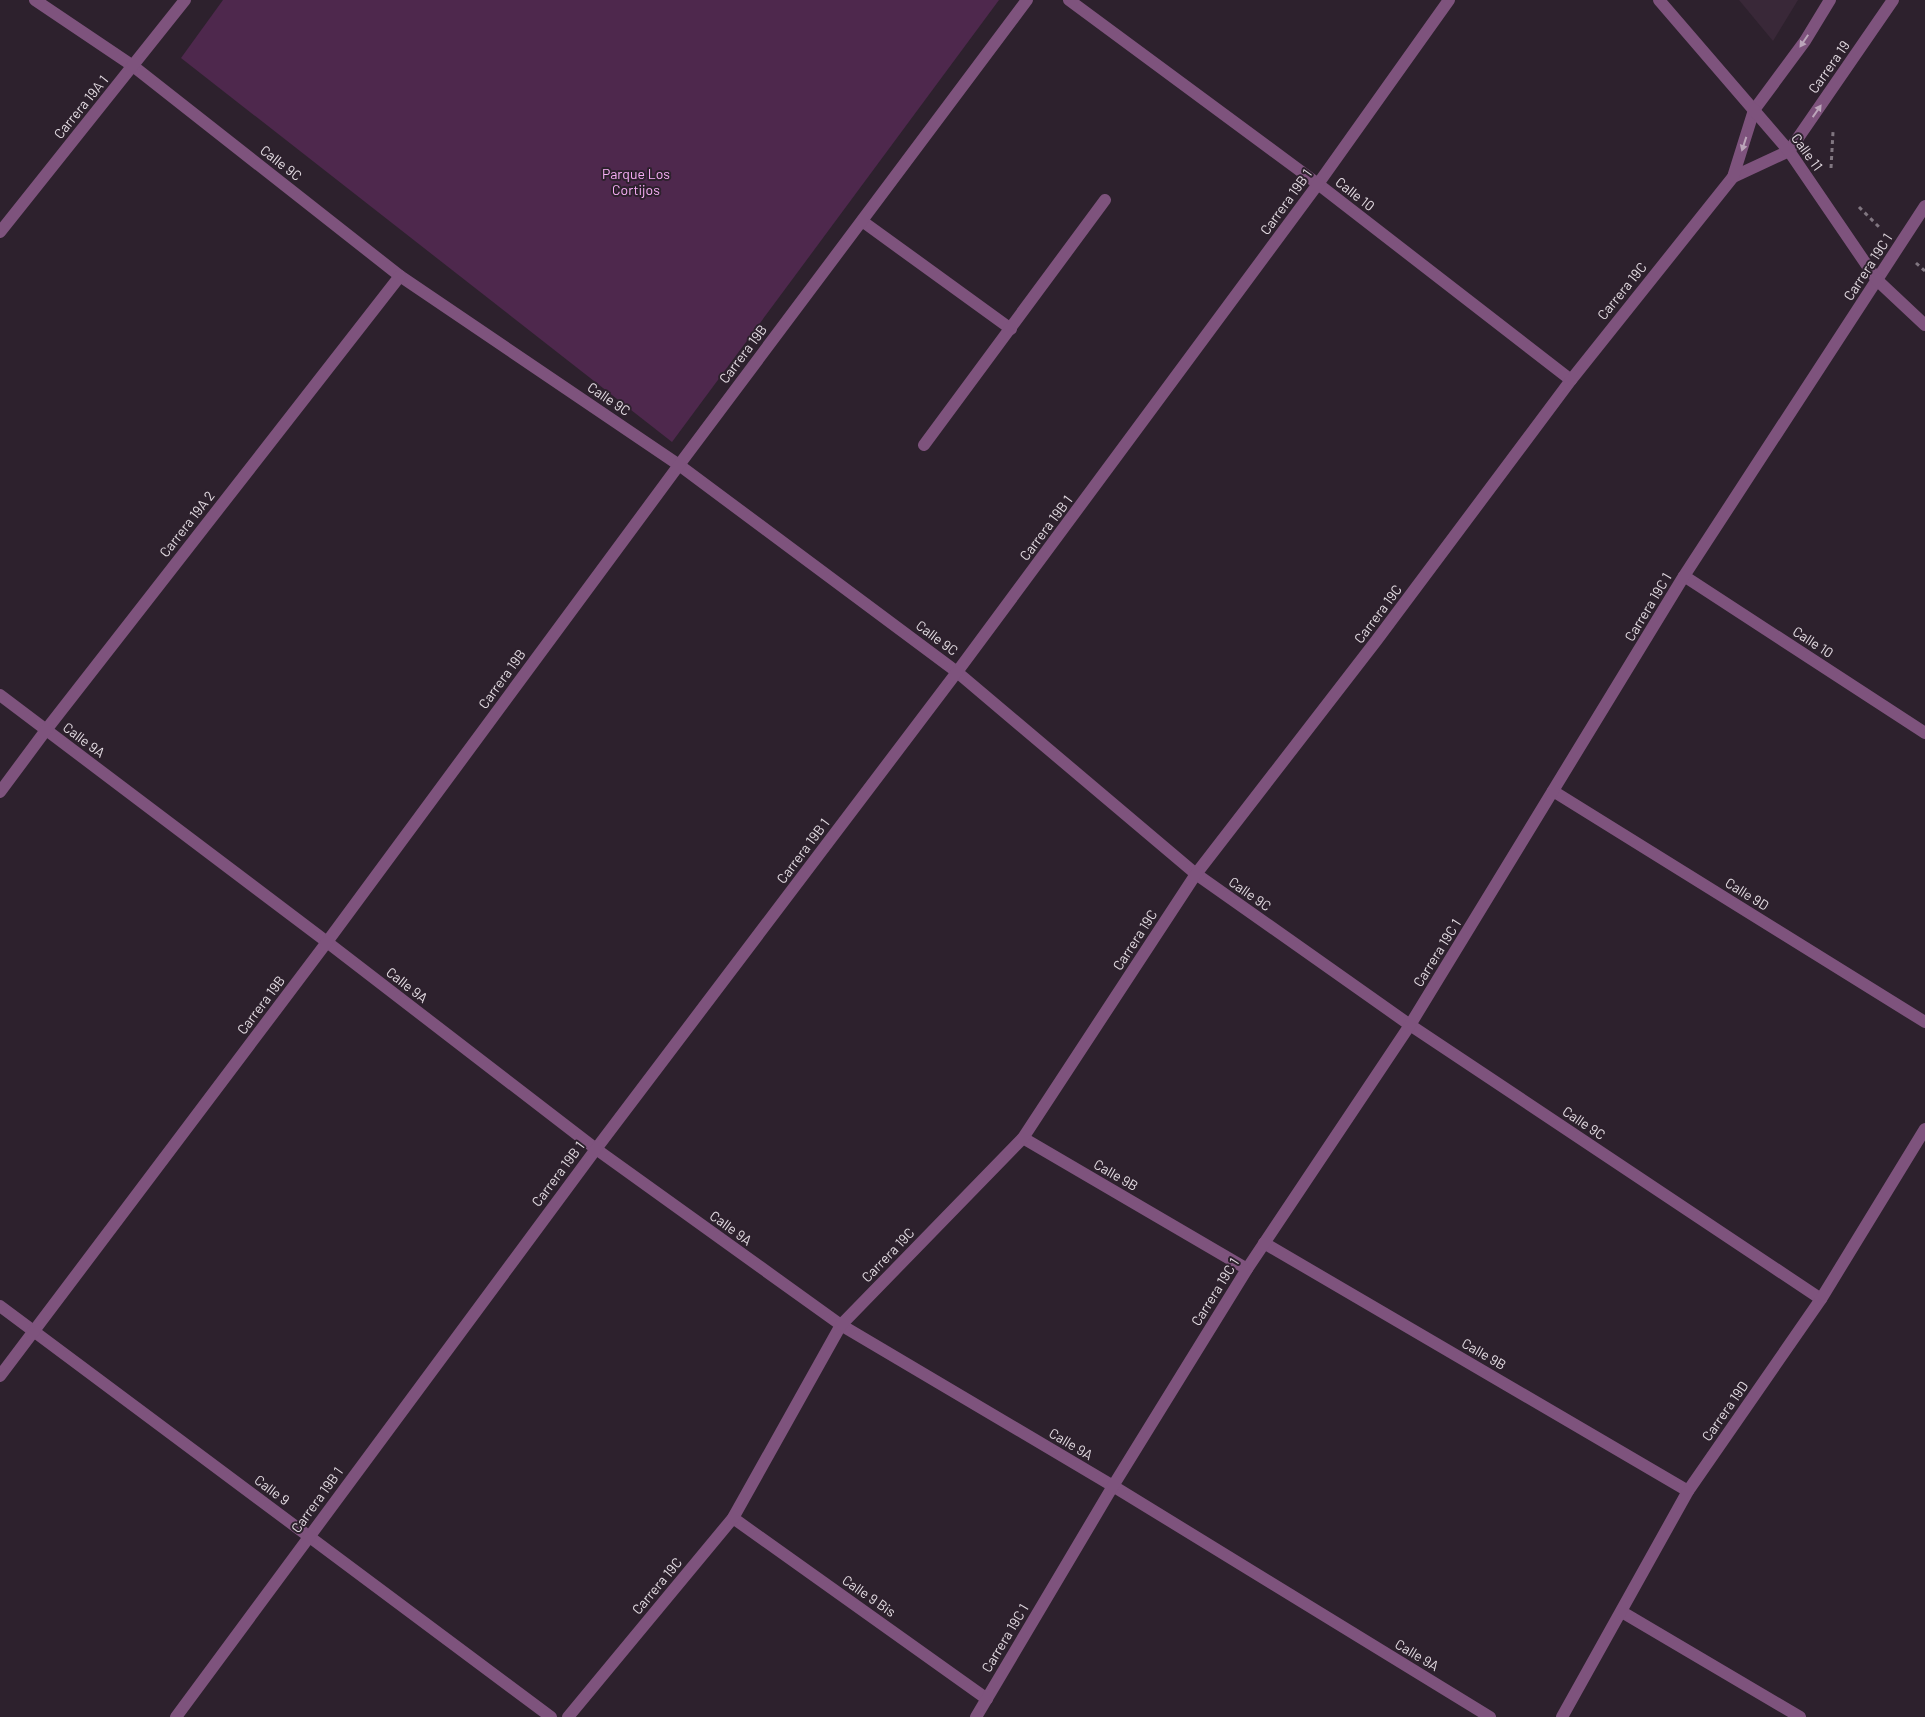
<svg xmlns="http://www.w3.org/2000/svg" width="1925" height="1717" viewBox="0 0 1925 1717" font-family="Barlow,sans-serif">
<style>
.built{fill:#392838}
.green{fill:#4e284d}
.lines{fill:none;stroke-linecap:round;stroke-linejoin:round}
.path{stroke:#807680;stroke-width:3;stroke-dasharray:4 4;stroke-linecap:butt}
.pedestrian{stroke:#7e537d;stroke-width:12}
.minor{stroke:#7e537d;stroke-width:12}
.tertiary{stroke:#7e537d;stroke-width:12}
.oneway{fill:#bba5ba}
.labels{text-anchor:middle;stroke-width:4;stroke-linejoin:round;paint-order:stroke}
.street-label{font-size:14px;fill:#e3dbe2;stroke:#2d212d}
.park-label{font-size:14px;fill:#f8aff6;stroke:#2d212d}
</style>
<rect width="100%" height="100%" fill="#2d212d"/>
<polygon class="built" points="1739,0 1798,0 1773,41"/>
<polygon class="green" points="223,0 999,0 672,442 181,58"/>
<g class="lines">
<g class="path">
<polyline points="1831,168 1833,132"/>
<polyline points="1859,207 1881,229"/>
<polyline points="1916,263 1925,271"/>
</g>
<polyline class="pedestrian" points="1622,1612 1800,1717"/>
<g class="minor">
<polyline points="35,0 133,66 400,276 679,465 957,672 1196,874 1410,1025 1821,1299"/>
<polyline points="1069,0 1318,184 1571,380"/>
<polyline points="1733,177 1789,151 1893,0"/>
<polyline points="862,221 1011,329"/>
<polyline points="0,232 185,0"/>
<polyline points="924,445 1105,200"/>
<polyline points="1684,576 1925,733"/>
<polyline points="0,695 327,942 596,1149 841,1325 1113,1486 1490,1717"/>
<polyline points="1553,791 1925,1022"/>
<polyline points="0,792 46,730 400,276"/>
<polyline points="1023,1138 1247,1269"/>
<polyline points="1264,1243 1688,1491"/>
<polyline points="0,1306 551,1717"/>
<polyline points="0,1376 327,942 679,465 1027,0"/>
<polyline points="733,1518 987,1699"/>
<polyline points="176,1717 596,1149 957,672 1318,184 1449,0"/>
<polyline points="568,1717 733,1518 841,1325 1023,1138 1196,874 1376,641 1571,380 1733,177 1754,110 1805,41 1830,0"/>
<polyline points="976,1717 1113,1486 1247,1269 1410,1025 1684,576 1925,206"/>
</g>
<g class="tertiary">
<polyline points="1659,0 1789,151 1877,280 1925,325"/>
<polyline points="1562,1717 1688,1491 1821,1299 1925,1129"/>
</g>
</g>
<defs><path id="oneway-solid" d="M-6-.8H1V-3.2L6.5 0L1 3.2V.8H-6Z" transform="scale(1.25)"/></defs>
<g class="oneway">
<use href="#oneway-solid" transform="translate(1804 41) rotate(124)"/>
<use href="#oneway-solid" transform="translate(1817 111) rotate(-55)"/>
<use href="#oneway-solid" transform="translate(1744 144) rotate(108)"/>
</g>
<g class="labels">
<g class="street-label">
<text transform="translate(1829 67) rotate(-55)" y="5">Carrera 19</text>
<text transform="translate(81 107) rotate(-51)" y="5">Carrera 19A 1</text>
<text transform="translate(1807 152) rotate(54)" y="5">Calle 11</text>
<text transform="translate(281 163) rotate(38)" y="5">Calle 9C</text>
<text transform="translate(1355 194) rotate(38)" y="5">Calle 10</text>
<text transform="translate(1286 202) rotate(-54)" y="5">Carrera 19B 1</text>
<text transform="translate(1868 267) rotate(-57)" y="5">Carrera 19C 1</text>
<text transform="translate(1622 291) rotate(-51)" y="5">Carrera 19C</text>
<text transform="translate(743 354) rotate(-53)" y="5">Carrera 19B</text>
<text transform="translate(609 399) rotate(34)" y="5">Calle 9C</text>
<text transform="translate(187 524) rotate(-52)" y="5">Carrera 19A 2</text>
<text transform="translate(1046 528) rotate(-53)" y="5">Carrera 19B 1</text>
<text transform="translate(1648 607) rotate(-59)" y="5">Carrera 19C 1</text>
<text transform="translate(1378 614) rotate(-53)" y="5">Carrera 19C</text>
<text transform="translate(937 638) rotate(37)" y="5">Calle 9C</text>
<text transform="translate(1813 642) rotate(33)" y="5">Calle 10</text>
<text transform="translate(502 679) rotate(-54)" y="5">Carrera 19B</text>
<text transform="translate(84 740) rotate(37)" y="5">Calle 9A</text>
<text transform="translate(803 851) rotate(-53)" y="5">Carrera 19B 1</text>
<text transform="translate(1250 894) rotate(35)" y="5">Calle 9C</text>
<text transform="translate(1747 894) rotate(32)" y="5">Calle 9D</text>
<text transform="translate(1135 940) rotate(-57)" y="5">Carrera 19C</text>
<text transform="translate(1437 953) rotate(-58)" y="5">Carrera 19C 1</text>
<text transform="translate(407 985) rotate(38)" y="5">Calle 9A</text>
<text transform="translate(261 1005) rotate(-53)" y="5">Carrera 19B</text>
<text transform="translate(1584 1123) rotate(34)" y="5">Calle 9C</text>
<text transform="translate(558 1174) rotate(-53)" y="5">Carrera 19B 1</text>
<text transform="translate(1116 1175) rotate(30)" y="5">Calle 9B</text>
<text transform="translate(731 1228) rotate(36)" y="5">Calle 9A</text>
<text transform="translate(888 1255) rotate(-46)" y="5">Carrera 19C</text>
<text transform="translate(1215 1292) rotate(-58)" y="5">Carrera 19C 1</text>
<text transform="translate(1484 1354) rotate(30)" y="5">Calle 9B</text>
<text transform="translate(1725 1411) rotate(-55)" y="5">Carrera 19D</text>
<text transform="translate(1071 1444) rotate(31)" y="5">Calle 9A</text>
<text transform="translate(272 1490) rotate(37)" y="5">Calle 9</text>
<text transform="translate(317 1500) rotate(-54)" y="5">Carrera 19B 1</text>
<text transform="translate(657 1586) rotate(-50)" y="5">Carrera 19C</text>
<text transform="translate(869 1596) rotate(35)" y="5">Calle 9 Bis</text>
<text transform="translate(1005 1638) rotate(-59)" y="5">Carrera 19C 1</text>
<text transform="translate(1417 1655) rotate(31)" y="5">Calle 9A</text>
</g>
<g class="park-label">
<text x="636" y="179">Parque Los<tspan x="636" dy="16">Cortijos</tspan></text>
</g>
</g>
</svg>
